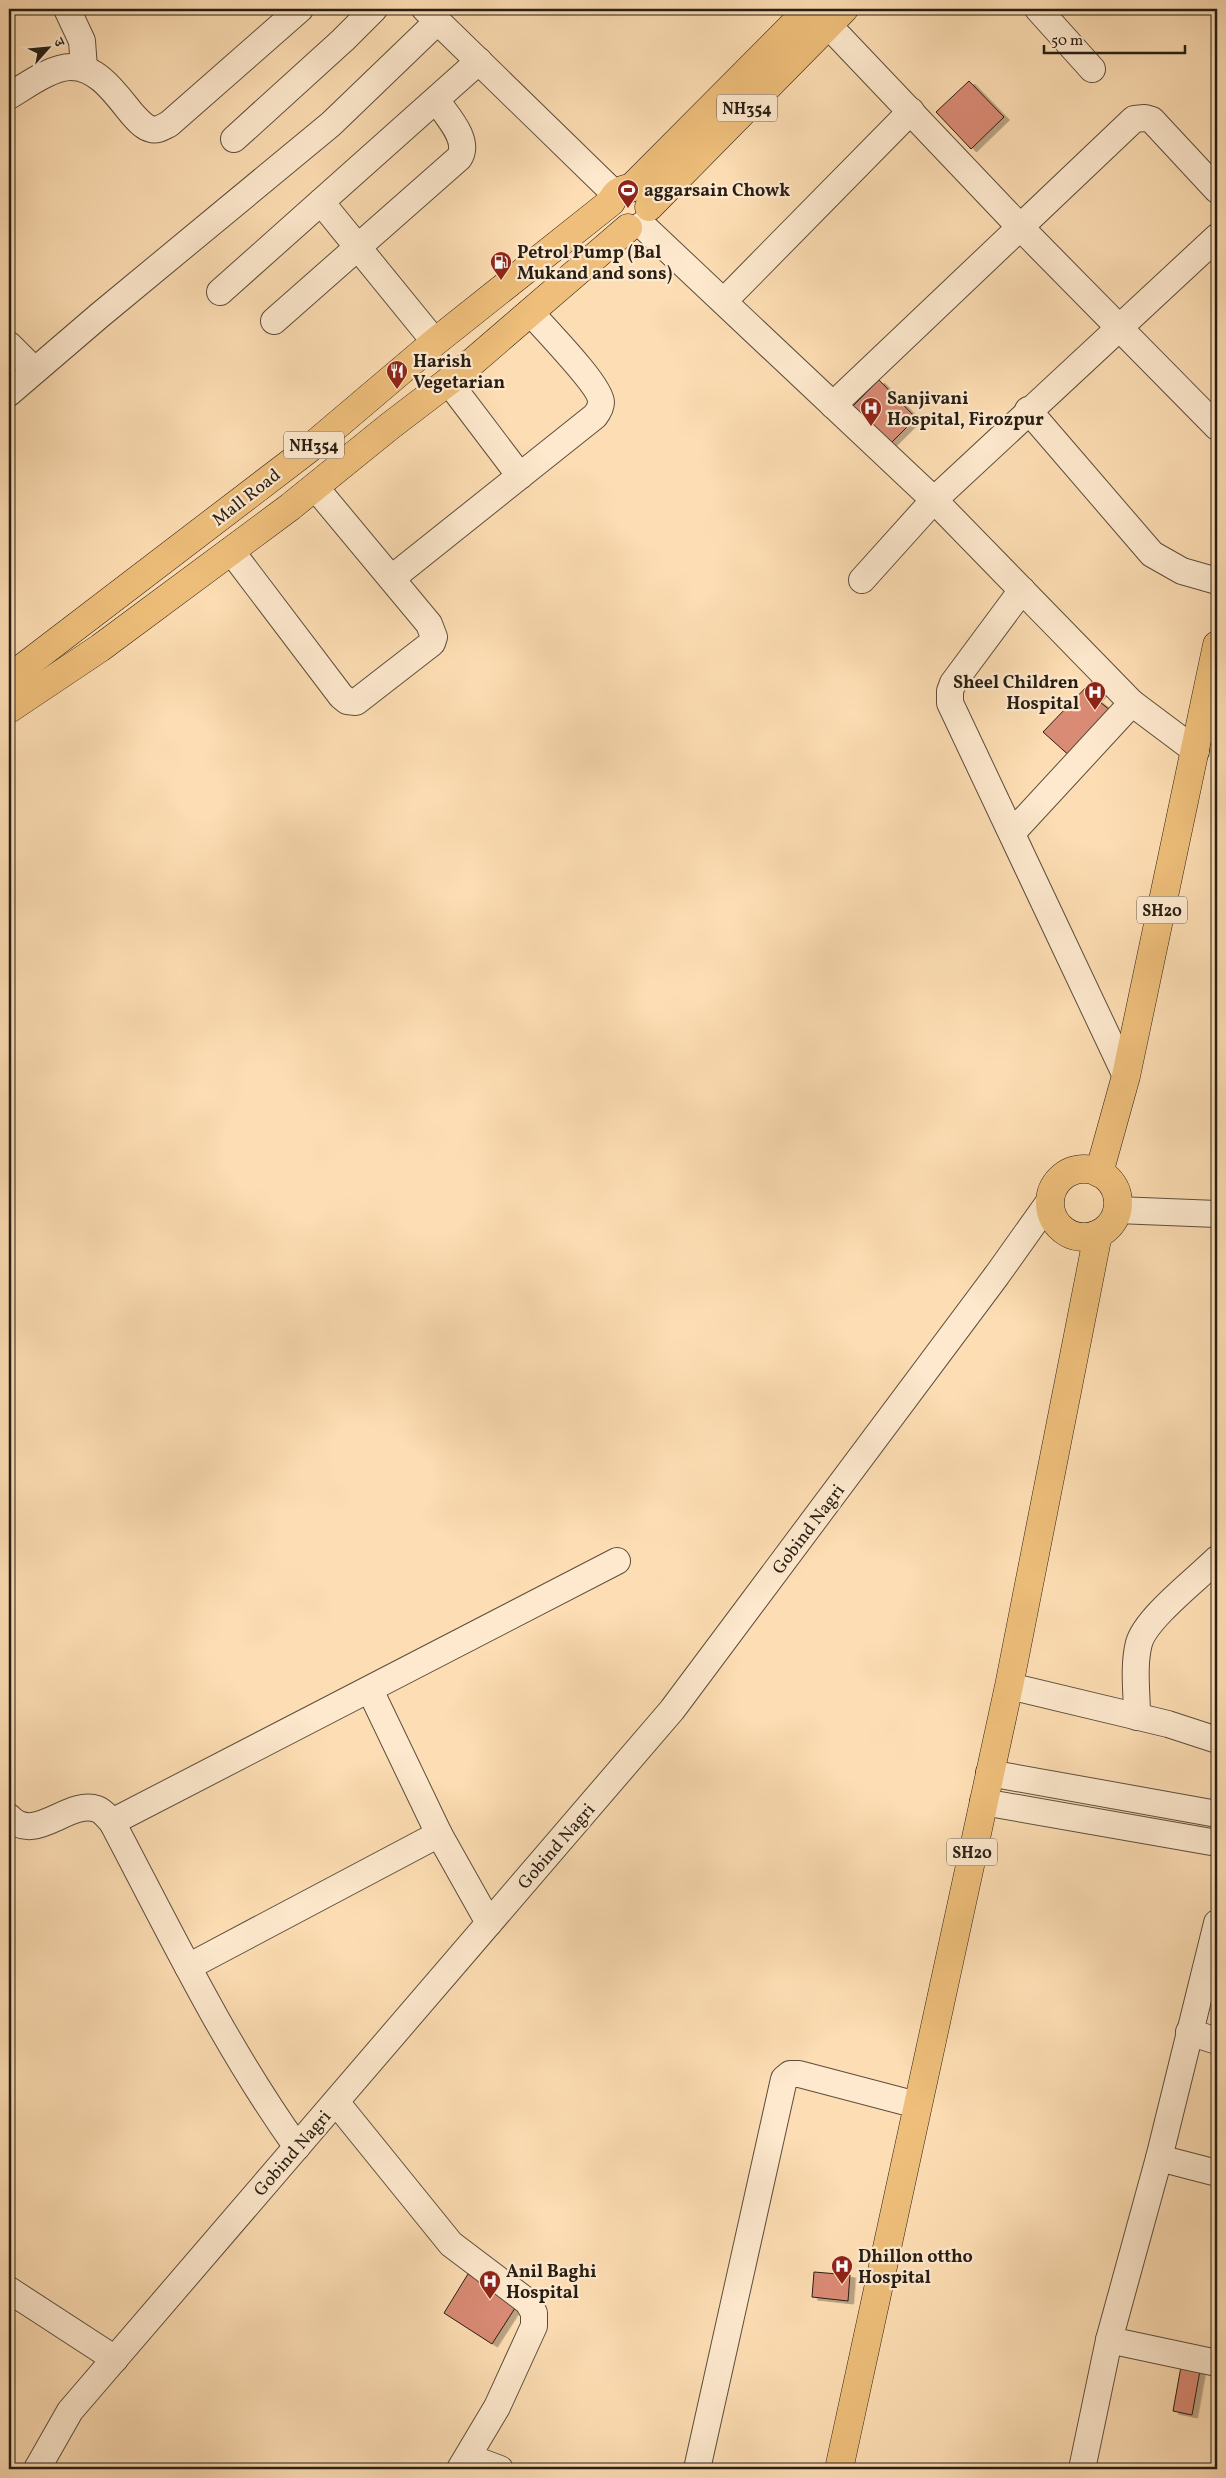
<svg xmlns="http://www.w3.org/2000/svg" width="1226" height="2478" viewBox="0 0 1226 2478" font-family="Vollkorn,'Noto Serif Devanagari',serif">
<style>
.building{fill:#da8b74;stroke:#271e14;filter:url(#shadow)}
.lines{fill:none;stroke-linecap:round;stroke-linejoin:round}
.minor-casing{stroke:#5c4e3c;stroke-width:28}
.major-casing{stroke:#271e14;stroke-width:29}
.highway-casing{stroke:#271e14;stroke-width:29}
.minor{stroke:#fee9ce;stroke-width:26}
.major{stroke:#eebe7a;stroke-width:28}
.highway{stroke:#eebe7a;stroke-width:28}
.labels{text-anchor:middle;stroke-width:4.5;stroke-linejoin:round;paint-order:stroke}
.shield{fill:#fee9ce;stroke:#685b4c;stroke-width:1}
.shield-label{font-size:16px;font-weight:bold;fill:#271e14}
.poi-label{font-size:18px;font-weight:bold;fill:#271e14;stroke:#fee9ce;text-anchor:start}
.street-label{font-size:18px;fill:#271e14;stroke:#fee9ce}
</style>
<defs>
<filter id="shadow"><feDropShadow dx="5.5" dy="3" stdDeviation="0" flood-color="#0004"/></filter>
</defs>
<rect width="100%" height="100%" fill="#fdddb3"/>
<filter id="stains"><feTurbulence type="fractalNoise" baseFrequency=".004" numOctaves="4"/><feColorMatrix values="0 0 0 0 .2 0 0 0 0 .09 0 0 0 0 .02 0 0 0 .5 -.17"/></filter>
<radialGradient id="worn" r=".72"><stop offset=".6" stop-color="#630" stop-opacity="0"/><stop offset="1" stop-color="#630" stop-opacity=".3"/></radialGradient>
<g class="building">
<polygon points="969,81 1004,117 971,149 936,112"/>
<polygon points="879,380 916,418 883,451 846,413"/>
<polygon points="1092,681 1103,691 1096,699 1115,714 1073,759 1043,732"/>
<polygon points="814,2272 850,2275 848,2301 812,2297"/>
<polygon points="468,2274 517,2305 492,2344 444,2313"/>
<polygon points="1182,2361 1201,2365 1192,2415 1173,2411"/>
</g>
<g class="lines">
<g class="minor-casing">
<g id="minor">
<polyline points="67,9 82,41 84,68"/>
<polyline points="425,9 615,194"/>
<polyline points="1038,9 1092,69"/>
<polyline points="828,25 1021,228 1217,427"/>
<path d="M9 96C26 86 51 67 71 67 99 67 117 96 133 115 138 120 143 127 151 129 157 131 163 127 169 124L300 9"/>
<polyline points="234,139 343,40 374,9"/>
<polyline points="321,202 435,342"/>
<polyline points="642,225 934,500 1132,703 1196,751"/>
<polyline points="220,292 479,61"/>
<polyline points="724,301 911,111"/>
<path d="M274 321 459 158C471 140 446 115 436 100"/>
<polyline points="9,345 34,370"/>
<polyline points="448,381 520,476"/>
<polyline points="9,393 100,315 331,124 438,21"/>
<polyline points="833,405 1134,119 1145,118 1152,120 1217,190"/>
<polyline points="1028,410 1152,554 1182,571 1217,581"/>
<polyline points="231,551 341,696 347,701 356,702 432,643 434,637 429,624 315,487"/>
<path d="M392 578 595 416C598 412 601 407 601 402 601 386 543 327 530 312"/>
<polyline points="862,580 934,500 1217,237"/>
<polyline points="1022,590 953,683 950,691 950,703 1126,1076"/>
<polyline points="1012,833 1132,703"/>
<polyline points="1117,1210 1217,1214"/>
<polyline points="1009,1686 1168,1724 1217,1740"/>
<polyline points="370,1690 439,1834 489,1923"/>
<path d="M1137 1717C1137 1693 1133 1666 1139 1643 1146 1618 1197 1579 1217 1559"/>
<polyline points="989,1773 1217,1814"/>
<polyline points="983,1802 1217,1843"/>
<path d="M9 1817C35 1845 68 1799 97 1809 103 1811 107 1817 112 1822 170 1932 224 2045 297 2147"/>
<polyline points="112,1822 617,1561"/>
<polyline points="188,1967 439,1834"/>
<polyline points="1189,2032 1217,2041"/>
<polyline points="336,2102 451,2244 528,2302 534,2313 534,2326 497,2407 460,2469"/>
<polyline points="1159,2158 1217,2173"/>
<polyline points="9,2290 115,2359"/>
<polyline points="1109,2340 1217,2363"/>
<polyline points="468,2457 500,2469"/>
<polyline points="37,2469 70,2411 672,1710 997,1275 1049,1202"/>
<polyline points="697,2469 784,2079 790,2074 799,2074 917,2105"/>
<polyline points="1082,2469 1109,2340 1159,2158 1217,1923"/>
</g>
</g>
<g class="major-casing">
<g id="major">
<circle cx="1084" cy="1203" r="34"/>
<polyline points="1099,1173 1126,1076 1217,645"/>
<polyline points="839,2469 1009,1686 1098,1234"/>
</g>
</g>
<g class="highway-casing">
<g id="highway">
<polyline points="649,207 844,9"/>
<path d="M9 678 310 448 435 342 611 202C615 193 621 189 631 188L809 9"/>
<polyline points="9,709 100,648 290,507 390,426 462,371 628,228"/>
</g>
</g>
<use href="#minor" class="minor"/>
<use href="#major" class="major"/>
<use href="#highway" class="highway"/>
</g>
<defs>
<g id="stadium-pin" transform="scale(1.125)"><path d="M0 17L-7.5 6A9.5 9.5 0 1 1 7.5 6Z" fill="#8f2418" stroke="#fee9ce"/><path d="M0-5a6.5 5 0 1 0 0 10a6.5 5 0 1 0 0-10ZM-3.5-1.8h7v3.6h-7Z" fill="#fff"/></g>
<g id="fuel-pin" transform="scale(1.125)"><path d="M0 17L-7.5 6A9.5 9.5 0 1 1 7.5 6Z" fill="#8f2418" stroke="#fee9ce"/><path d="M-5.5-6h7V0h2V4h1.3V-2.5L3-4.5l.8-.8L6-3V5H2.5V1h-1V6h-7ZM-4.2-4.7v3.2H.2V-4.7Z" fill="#fff"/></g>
<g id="restaurant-pin" transform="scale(1.125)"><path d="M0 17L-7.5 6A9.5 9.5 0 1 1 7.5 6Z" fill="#8f2418" stroke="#fee9ce"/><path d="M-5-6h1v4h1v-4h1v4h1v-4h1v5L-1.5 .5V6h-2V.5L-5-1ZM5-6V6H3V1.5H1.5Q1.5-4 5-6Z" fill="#fff"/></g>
<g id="hospital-pin" transform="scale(1.125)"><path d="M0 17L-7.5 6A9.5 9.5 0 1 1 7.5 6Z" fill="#8f2418" stroke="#fee9ce"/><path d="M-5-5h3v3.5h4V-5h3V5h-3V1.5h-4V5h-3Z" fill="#fff"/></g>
</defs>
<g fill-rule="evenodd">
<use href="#stadium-pin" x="628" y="190"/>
<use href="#fuel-pin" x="501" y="262"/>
<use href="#restaurant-pin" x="397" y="371"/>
<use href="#hospital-pin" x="871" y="408"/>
<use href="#hospital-pin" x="1095" y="692"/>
<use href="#hospital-pin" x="842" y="2266"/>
<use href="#hospital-pin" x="490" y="2281"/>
</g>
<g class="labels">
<g class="shield">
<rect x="717" y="94.5" width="60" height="27" rx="4"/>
<rect x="284" y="431.5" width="60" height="27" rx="4"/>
<rect x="1137" y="896.5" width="50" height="27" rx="4"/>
<rect x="947" y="1838.5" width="50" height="27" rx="4"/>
</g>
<g class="shield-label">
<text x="747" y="114">NH354</text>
<text x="314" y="451">NH354</text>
<text x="1162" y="916">SH20</text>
<text x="972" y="1858">SH20</text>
</g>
<g class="poi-label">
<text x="644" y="196">aggarsain Chowk</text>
<text x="517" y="258">Petrol Pump (Bal<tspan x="517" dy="21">Mukand and sons)</tspan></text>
<text x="413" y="367">Harish<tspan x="413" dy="21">Vegetarian</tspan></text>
<text x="887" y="404">Sanjivani<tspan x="887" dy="21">Hospital, Firozpur</tspan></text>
<text x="1079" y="688" text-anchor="end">Sheel Children<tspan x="1079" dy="21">Hospital</tspan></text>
<text x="858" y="2262">Dhillon ottho<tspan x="858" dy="21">Hospital</tspan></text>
<text x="506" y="2277">Anil Baghi<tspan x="506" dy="21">Hospital</tspan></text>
</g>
<g class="street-label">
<text transform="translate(246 497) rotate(-38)" y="6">Mall Road</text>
<text transform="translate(808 1529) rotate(-53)" y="6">Gobind Nagri</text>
<text transform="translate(556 1846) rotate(-49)" y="6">Gobind Nagri</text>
<text transform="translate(292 2153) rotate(-49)" y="6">Gobind Nagri</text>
</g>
</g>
<rect width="1226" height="2478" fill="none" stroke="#fdddb3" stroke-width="30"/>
<rect x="10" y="10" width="1206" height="2458" fill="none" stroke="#271e14" stroke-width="2.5"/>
<rect x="15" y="15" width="1196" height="2448" fill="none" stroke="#271e14"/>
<g transform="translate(48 48) rotate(63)" stroke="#fee9ce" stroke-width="4" paint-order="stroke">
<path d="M0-4L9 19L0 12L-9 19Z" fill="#271e14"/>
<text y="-8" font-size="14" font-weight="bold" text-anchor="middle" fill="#271e14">उ</text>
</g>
<path d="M1044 45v8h141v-8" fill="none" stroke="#271e14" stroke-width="2.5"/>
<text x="1051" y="45" font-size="15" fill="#271e14" stroke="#fee9ce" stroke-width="4" paint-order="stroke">50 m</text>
<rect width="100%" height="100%" filter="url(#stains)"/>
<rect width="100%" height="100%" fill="url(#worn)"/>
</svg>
